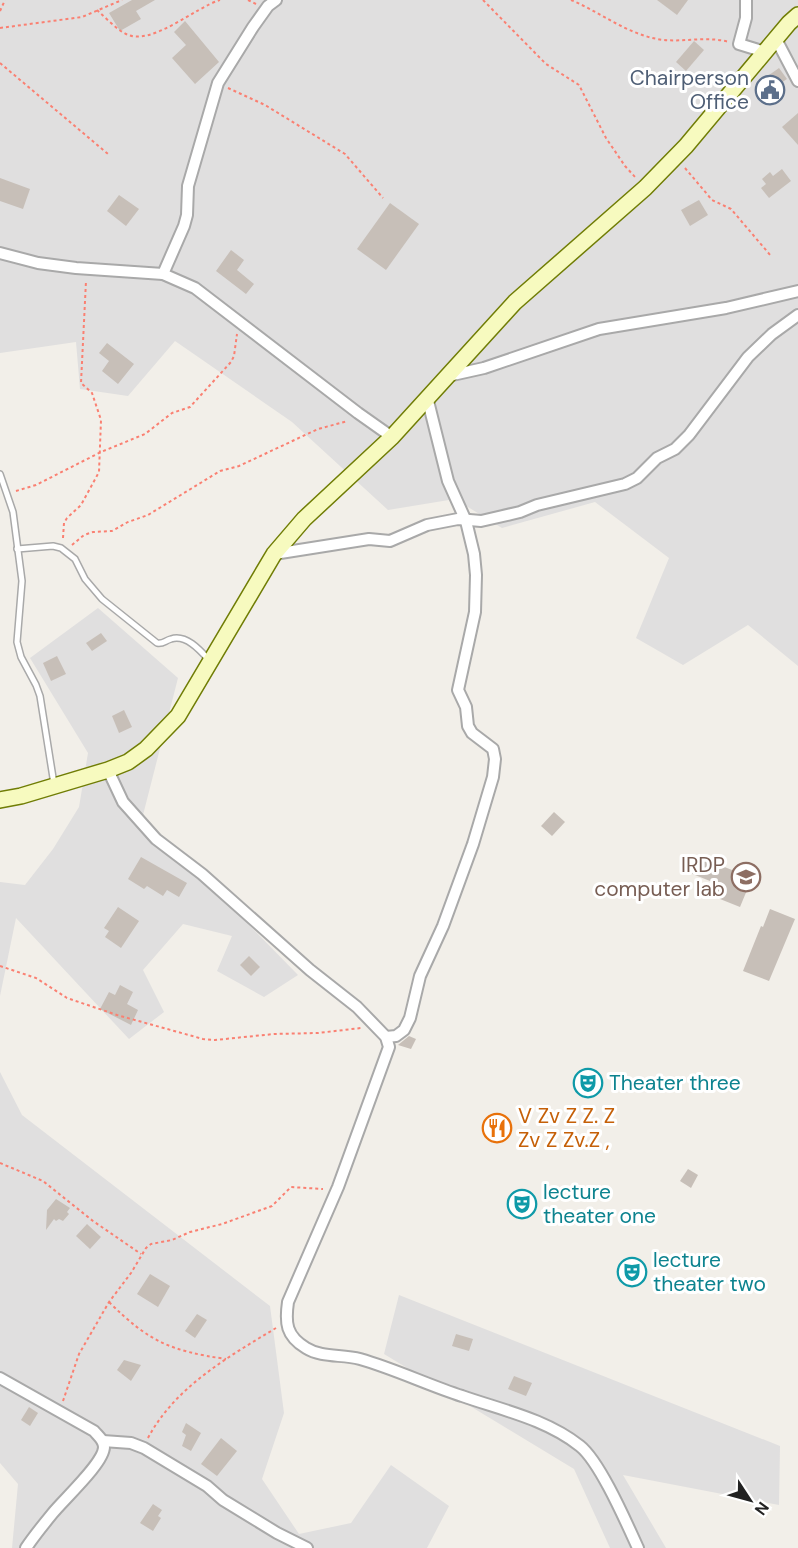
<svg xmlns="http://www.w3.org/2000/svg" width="798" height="1548" viewBox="0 0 798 1548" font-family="'DM Sans',sans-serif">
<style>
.residential{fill:#e0dfdf}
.building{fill:#c7bfb8}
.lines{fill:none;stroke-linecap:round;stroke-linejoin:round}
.lane-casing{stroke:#a9a9a9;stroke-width:8}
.street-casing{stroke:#a9a9a9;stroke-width:14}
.secondary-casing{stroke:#707d05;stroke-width:18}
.path{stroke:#fa8072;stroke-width:2;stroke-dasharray:3 3;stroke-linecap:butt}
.lane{stroke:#fff;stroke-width:5}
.street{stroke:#fff;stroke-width:10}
.secondary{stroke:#f7fabf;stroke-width:15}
.labels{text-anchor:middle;stroke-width:6;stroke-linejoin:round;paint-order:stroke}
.service-label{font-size:21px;fill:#4e5e75;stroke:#fff;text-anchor:end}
.education-label{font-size:21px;fill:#785e54;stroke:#fff;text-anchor:end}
.culture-label{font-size:21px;fill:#0d838f;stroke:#fff;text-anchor:start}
.food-label{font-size:21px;fill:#c56008;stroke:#fff;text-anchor:start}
</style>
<rect width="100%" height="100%" fill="#f2efe9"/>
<g class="residential">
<polygon points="0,0 798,0 798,666 748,625 683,665 636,638 669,558 595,502 502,528 455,499 388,510 292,422 175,341 128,396 80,389 76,342 0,353"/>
<polygon points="98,608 178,678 142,819 208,883 298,975 264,997 217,971 232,936 183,924 143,970 164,1012 129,1039 16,918 0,996 0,882 25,885 53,849 79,807 88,753 30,658"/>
<polygon points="0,1072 22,1115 270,1306 284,1413 262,1479 299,1534 351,1523 391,1465 449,1506 427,1548 12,1548 18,1484 0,1463"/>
<polygon points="399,1295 780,1446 779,1505 623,1475 666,1548 610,1548 574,1469 384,1354"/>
</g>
<g class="building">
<polygon points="132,0 155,0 136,11 141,19 120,31 109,13"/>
<polygon points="657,0 688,0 677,15"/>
<polygon points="185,21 219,62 195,84 172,58 186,45 174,32"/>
<polygon points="694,41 704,50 686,71 676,62"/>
<polygon points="779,68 787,79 769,91 762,80"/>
<polygon points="798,113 798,145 782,127"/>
<polygon points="782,169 791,181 769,198 761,188 766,184 762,179 770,172 773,176"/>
<polygon points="0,178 30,189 23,209 0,201"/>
<polygon points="119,195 139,209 126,226 107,211"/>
<polygon points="699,200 708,215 690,226 681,210"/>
<polygon points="390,203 419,224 386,270 357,249"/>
<polygon points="231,250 244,260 237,270 254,284 246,294 216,271"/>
<polygon points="107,343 134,364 118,384 102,371 109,361 99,353"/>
<polygon points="101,633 107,641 92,651 86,643"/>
<polygon points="57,656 66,674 51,681 43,663"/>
<polygon points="124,710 132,727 119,733 112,716"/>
<polygon points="554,812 565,822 552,836 541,826"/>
<polygon points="697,856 752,878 740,907 715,897 720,885 690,873"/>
<polygon points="141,857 187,883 179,897 167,890 163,896 147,886 144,889 128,879"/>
<polygon points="118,907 139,921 121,948 105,937 109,931 104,928"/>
<polygon points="770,909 795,919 769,981 743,971 761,926 763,927"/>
<polygon points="249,956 260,967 251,976 240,965"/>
<polygon points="120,985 133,992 127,1004 138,1010 131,1025 100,1009 109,992 115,995"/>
<polygon points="409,1036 416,1039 411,1049 398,1045"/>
<polygon points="688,1169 698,1175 691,1188 680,1181"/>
<polygon points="56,1199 70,1208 67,1212 69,1214 63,1221 59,1219 56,1221 54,1219 46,1230 47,1210"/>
<polygon points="87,1224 101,1237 90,1249 76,1236"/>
<polygon points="150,1274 170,1286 158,1307 137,1294"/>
<polygon points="197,1314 207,1320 195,1338 185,1331"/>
<polygon points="456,1334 473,1339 469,1351 452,1346"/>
<polygon points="124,1360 141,1365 131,1381 117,1370"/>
<polygon points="514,1376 532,1383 526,1396 508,1389"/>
<polygon points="29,1407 38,1413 30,1426 21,1420"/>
<polygon points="186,1423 201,1433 191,1451 182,1446 186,1435 182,1432"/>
<polygon points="221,1438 237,1451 217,1476 201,1464"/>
<polygon points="153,1504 162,1510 158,1516 161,1518 153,1531 140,1523"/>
</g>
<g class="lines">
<g class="lane-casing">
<g id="lane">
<polyline points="0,474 13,512 22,581 17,642 21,657 36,685 40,696 54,784"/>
<path d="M17 549 53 546 61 548 75 559 85 579 102 599 157 643C164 644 164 641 171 639 186 634 200 650 209 660"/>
</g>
</g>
<g class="street-casing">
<g id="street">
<polyline points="746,0 746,18 739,44 765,52"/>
<polyline points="776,39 798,81"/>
<polyline points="0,253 38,263 76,268 163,274 195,288 358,413 392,437"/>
<polyline points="163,274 184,226 187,215 188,186 218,83 253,27 268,6 276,0"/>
<polyline points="448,376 484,368 599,329 726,308 798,291"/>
<polyline points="274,554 369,539 390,541 427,525 458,519 481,521 520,512 537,505 625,484 637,478 657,458 675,449 689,435 748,357 772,334 798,315"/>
<path d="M108 770 123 802 156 839 202 874 310 970 357 1007 386 1037 389 1047 338 1187 288 1302C285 1323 286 1336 306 1348 322 1358 342 1354 360 1359 395 1369 428 1385 462 1396 502 1410 546 1419 580 1446 600 1462 626 1522 638 1548"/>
<polyline points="386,1037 396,1036 404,1030 410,1018 420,976 443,926 473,844 493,777 495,759 493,749 472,733 468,726 466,707 458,690 475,612 476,575 474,554 466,521 448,481 427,397"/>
<path d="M0 1378 94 1431C98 1436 104 1440 104 1447 104 1463 63 1500 52 1514 43 1525 34 1536 26 1548"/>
<polyline points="103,1441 131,1443 144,1448 207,1486 223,1500 277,1533 307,1548"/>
</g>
</g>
<g class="secondary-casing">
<polyline id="secondary" points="0,800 21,796 108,770 128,762 146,749 178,716 274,554 304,519 392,437 515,302 645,188 686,146 789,23 798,15"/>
</g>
<g class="path">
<polyline points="248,0 256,4"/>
<polyline points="483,0 546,64 579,85 606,138 625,166 635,177"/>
<path d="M571 0C602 13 629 36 664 40 685 42 708 36 729 42"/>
<path d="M97 10C106 18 116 29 126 34 151 47 196 7 220 0"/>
<polyline points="0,11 5,0"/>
<polyline points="0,28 82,17 122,0"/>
<polyline points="0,63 108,154"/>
<polyline points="228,88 265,105 345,154 383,198"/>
<polyline points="685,168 712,200 731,209 771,256"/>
<polyline points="16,491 36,485 101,452 145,434 172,413 190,407 231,362 234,356 237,334"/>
<polyline points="63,538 64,523 67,518 81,505 99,472 101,420 92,393 81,383 86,281"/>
<polyline points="72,545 84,535 93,532 112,531 128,522 148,515 220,471 239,466 318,429 348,421"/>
<polyline points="0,966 36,978 67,998 117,1015 203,1039 215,1040 274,1034 318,1033 361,1028"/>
<polyline points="0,1163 43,1181 93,1221 141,1254"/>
<path d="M109 1302C149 1342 171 1351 226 1359"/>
<polyline points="63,1401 79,1354 109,1302 131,1273 146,1248 151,1244 172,1240 190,1232 222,1224 272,1206 291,1187 323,1189"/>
<path d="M148 1438C175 1387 228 1357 276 1328"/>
</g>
<use href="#lane" class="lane"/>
<use href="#street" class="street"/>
<use href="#secondary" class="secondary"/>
</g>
<defs>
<g id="civic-ring" transform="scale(1.5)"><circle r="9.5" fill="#fff" stroke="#5c6f8a" stroke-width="1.5"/><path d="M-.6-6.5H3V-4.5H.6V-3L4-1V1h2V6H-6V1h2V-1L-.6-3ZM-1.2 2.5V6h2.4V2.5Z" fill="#5c6f8a"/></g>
<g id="university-ring" transform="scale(1.5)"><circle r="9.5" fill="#fff" stroke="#8d6e63" stroke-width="1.5"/><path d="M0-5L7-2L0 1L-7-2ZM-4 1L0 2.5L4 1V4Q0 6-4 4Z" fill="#8d6e63"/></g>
<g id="theatre-ring" transform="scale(1.5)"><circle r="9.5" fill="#fff" stroke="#0f9aa8" stroke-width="1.5"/><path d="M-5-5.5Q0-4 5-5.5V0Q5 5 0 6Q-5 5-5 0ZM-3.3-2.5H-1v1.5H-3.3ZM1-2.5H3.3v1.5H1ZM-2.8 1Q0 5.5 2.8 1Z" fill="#0f9aa8"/></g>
<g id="restaurant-ring" transform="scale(1.5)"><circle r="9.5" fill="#fff" stroke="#e8710a" stroke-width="1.5"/><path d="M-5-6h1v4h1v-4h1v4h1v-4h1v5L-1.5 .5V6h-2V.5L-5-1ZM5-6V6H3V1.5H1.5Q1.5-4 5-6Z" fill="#e8710a"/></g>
</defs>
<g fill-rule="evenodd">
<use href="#civic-ring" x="770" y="90"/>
<use href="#university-ring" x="746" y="877"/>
<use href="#theatre-ring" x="588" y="1083"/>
<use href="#restaurant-ring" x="497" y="1128"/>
<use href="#theatre-ring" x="522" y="1204"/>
<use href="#theatre-ring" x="632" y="1272"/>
</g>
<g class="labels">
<g class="service-label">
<text x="749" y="85">Chairperson<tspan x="749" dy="24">Office</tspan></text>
</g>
<g class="education-label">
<text x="725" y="872">IRDP<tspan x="725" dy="24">computer lab</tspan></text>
</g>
<g class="culture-label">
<text x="609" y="1090">Theater three</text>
<text x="543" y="1199">lecture<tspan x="543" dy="24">theater one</tspan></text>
<text x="653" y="1267">lecture<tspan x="653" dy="24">theater two</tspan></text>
</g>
<g class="food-label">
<text x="518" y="1123">V Zv Z Z. Z<tspan x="518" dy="24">Zv Z Zv.Z ,</tspan></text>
</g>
</g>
<g transform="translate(750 1500) rotate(126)" stroke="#ffffff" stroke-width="4.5" paint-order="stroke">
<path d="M0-4.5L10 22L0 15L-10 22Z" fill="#222222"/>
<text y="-9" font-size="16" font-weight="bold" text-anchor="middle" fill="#222222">N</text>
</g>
</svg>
